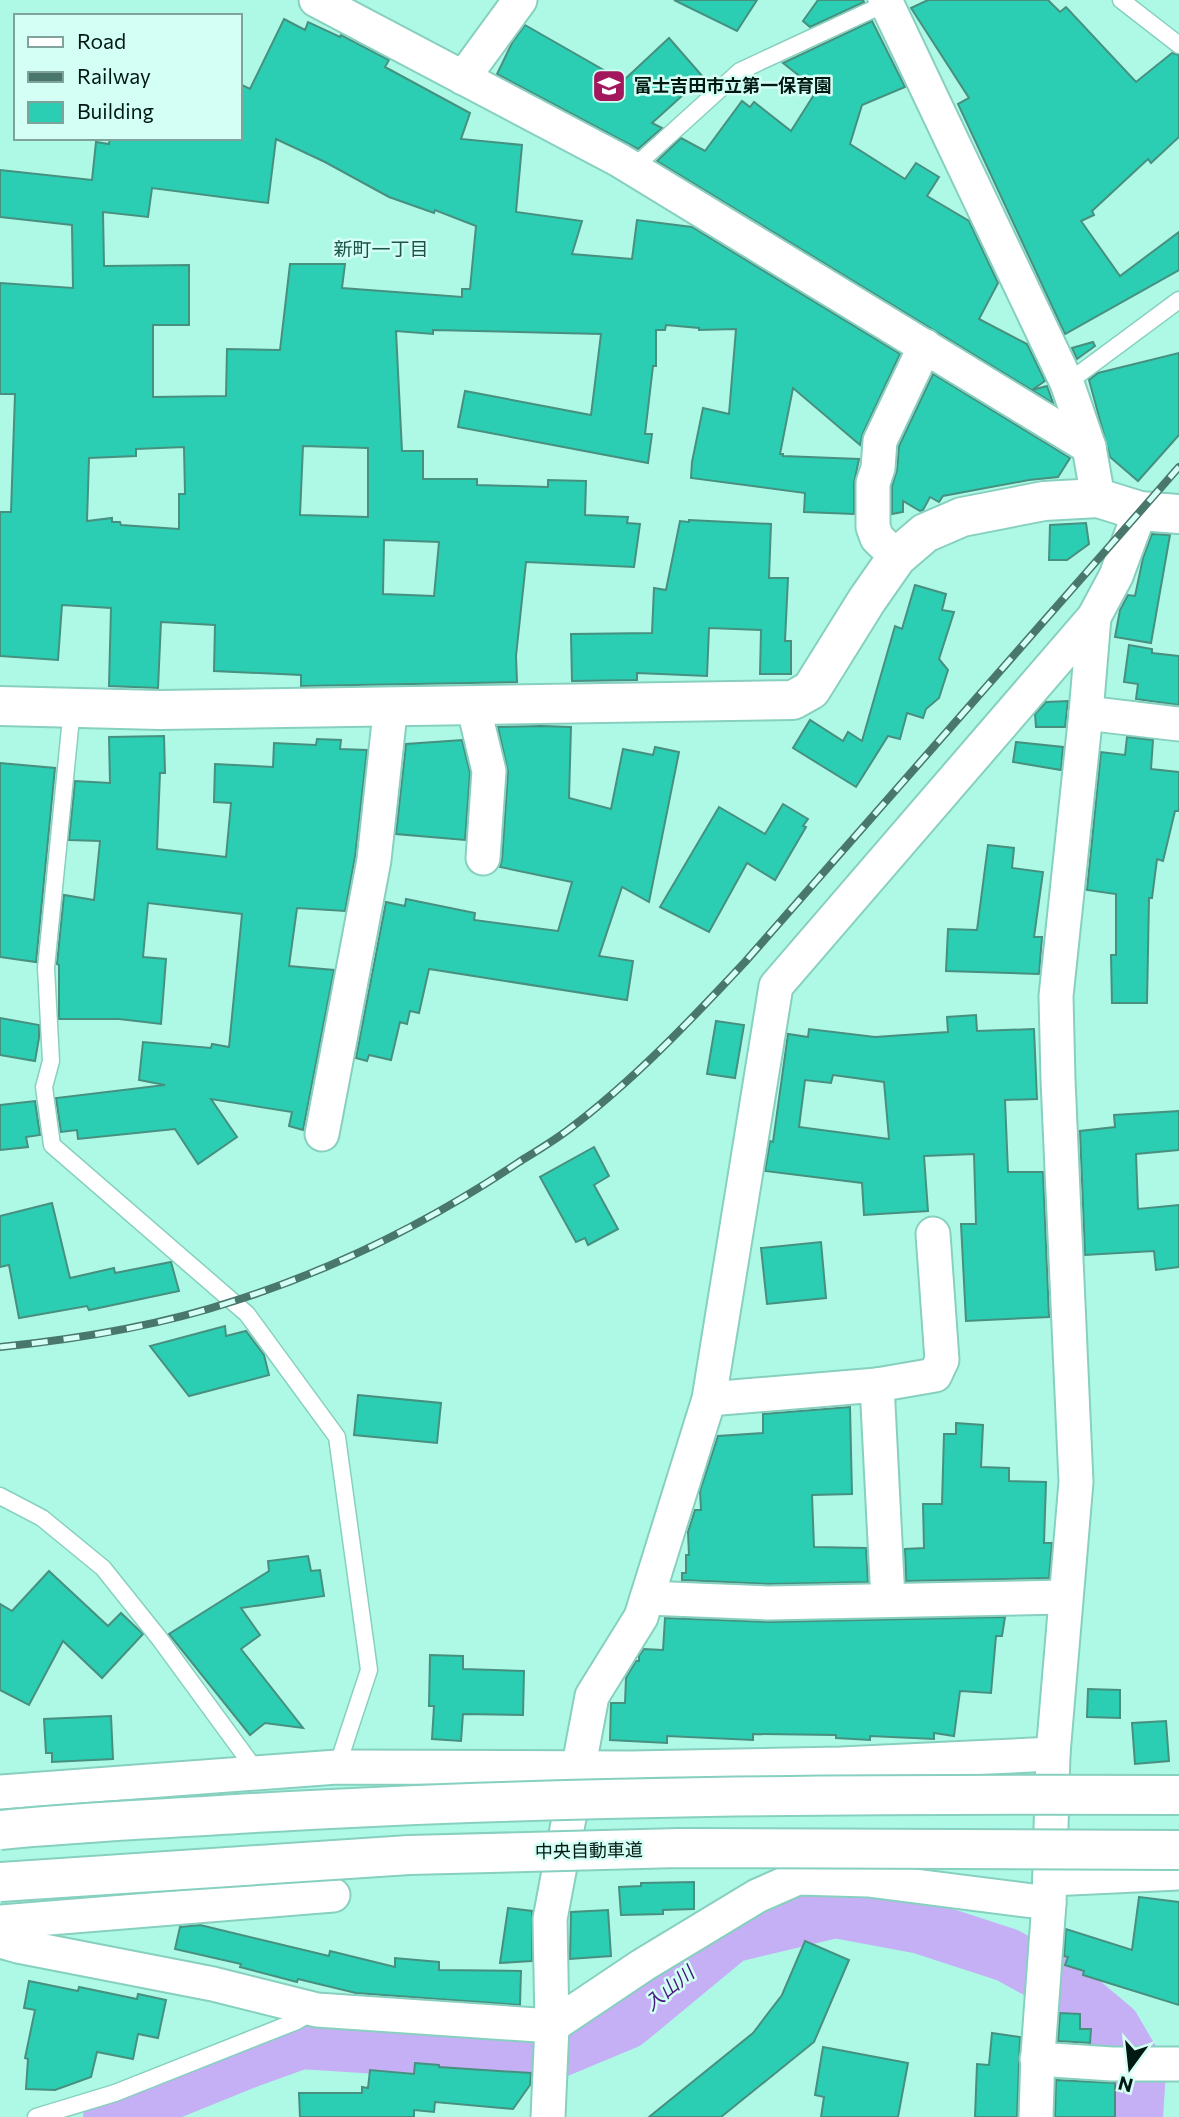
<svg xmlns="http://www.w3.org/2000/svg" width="1179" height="2117" viewBox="0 0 1179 2117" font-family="Commissioner,'Noto Sans JP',sans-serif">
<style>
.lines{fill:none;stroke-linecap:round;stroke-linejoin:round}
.river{stroke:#c5b0f6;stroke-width:54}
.building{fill:#2bceb2;stroke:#479080;stroke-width:2;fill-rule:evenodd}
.lane-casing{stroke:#87d0bf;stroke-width:19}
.street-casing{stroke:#87d0bf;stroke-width:37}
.secondary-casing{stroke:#87d0bf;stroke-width:42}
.lane{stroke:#fff;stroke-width:16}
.street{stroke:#fff;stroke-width:33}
.secondary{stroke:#fff;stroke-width:38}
.rail-casing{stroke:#49776b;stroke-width:8}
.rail{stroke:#d4fff4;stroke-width:5;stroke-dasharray:16;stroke-linecap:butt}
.highway-bridge-casing{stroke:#87d0bf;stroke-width:42;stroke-linecap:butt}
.highway-bridge{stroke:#fff;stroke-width:38}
.labels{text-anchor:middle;stroke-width:5;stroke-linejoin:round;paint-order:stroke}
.poi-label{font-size:18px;font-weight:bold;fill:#001913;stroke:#d4fff4;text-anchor:start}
.street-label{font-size:18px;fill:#001913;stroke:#d4fff4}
.neighbourhood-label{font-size:19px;fill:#1b5449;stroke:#d4fff4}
.water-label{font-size:19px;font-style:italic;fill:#46187e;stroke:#d4fff4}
</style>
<rect width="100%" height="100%" fill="#aef9e6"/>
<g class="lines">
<polyline class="river" points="110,2117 251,2060 301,2042 488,2054 555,2052 627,2022 731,1936 835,1911 921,1927 1007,1955 1064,1986 1114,2028 1139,2071 1136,2117"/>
</g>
<g class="building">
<polygon points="674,0 757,0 737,31"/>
<polygon points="818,0 863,0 864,2 810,27 803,21"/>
<polygon points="928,0 1048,0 1060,12 1066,7 1136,82 1172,53 1179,55 1179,137 1151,163 1148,159 1092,211 1094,215 1081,221 1120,276 1179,232 1179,270 1065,334 958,104 969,98 911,8"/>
<path d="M284 19 305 30 308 22 340 37 341 35 389 60 385 67 470 113 461 139 522 145 516 212 582 221 572 254 632 259 637 220 692 227 900 354 863 433 860 445 793 388 780 454H783V456L859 459 854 483V514L804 512 805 493 691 478 692 462 703 408 729 414 736 329 699 330V328L666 325 665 330H656V366H653L645 434H652L648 463 458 427 465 391 591 415 601 334 433 330V334L396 331 402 451H423V479H477V485L548 487V480L586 481 585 515 628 517 627 523 640 524 634 567 526 562 516 656 517 682 301 686V675L214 671 215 625 161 622 158 688 109 686 111 608 62 605 58 660 0 656V512H11L15 394H0V283L73 288 72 225 0 217V170L92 180 96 142 109 144 110 138H240V84L250 89ZM276 139 325 162 389 197 434 213 435 210 476 226 470 289H462V297L342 288 345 264H290L280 350 227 349 226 396 153 397V325H189V265L104 266 103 212 148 217 152 188 268 203ZM303 446 368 448V517L300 515ZM184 447 185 494H179V529L121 525 120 522H112V518L87 521 89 458 136 456V449ZM384 540 439 542 434 596 383 594Z"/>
<polygon points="872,21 905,87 862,105 850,144 905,179 916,163 939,177 927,196 969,221 998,283 979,319 1027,344 1045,381 1032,390 1047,386 1053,403 657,161 681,138 705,151 742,101 750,107 754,102 791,131 817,90 783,63"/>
<polygon points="525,25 623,81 669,38 703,77 652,123 662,128 638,149 497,74 512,43"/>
<polygon points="1093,342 1095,346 1077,359 1072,348"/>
<polygon points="1179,353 1179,435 1138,481 1110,457 1089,380 1098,373"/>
<polygon points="933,374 1070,458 1058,477 1029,480 943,496 939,502 930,497 923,510 920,511 903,501 903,512 892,514 892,486 897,470 899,446"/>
<polygon points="689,520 771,524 769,578 788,578 785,641 791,641 791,674 760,674 761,630 709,628 707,676 637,673 637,680 572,681 571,634 652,633 654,588 666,590 680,521 689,522"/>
<polygon points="1086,523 1089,544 1067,560 1049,560 1050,525"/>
<polygon points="1152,534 1170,535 1151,643 1115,637 1120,610 1128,595 1135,596 1143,558"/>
<polygon points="915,585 946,594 942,610 954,612 939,659 948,670 939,698 926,709 923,718 907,713 900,739 888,736 856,787 793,748 810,720 843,741 848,732 862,741 895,626 902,629"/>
<polygon points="1129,645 1152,649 1152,653 1179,656 1179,705 1136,699 1138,684 1124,682"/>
<polygon points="1068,701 1065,727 1036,727 1035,714 1046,702"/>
<polygon points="541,726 571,727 569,798 611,809 623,749 653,755 655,747 679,752 649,902 622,887 599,956 633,961 627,1000 429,969 419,1013 410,1011 407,1024 400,1022 391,1060 369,1055 367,1061 356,1058 386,902 405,906 406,899 475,913 474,920 558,931 572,882 500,867 502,859 508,772 498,727"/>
<polygon points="164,736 165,773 160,773 157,849 226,857 231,803 214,802 215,764 273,767 274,743 316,745 317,739 341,740 340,749 367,750 355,857 345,911 297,908 289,966 334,970 303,1130 289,1126 292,1112 211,1099 237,1137 198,1164 175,1129 78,1139 77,1130 61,1132 56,1098 165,1085 139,1080 143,1042 211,1048 212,1044 229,1047 242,914 148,903 143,957 166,959 161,1024 119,1019 59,1019 59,965 57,964 64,895 94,900 100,841 69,840 75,781 110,783 109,737"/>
<polygon points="1127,737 1153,740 1151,769 1179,772 1179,811 1175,811 1163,861 1157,859 1152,898 1149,898 1147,1003 1112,1003 1111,955 1116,955 1116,894 1087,890 1101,752 1125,755"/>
<polygon points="462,740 470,773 465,840 396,834 406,744"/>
<polygon points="1016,742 1063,747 1061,770 1013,762"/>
<polygon points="0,763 55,768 36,962 0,957"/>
<polygon points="783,804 808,819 803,826 806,827 775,880 747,863 709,932 660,907 719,807 765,834"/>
<polygon points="988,845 1014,848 1012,868 1043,872 1034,937 1042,937 1039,974 946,971 948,929 977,930"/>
<path d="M976 1015 977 1031 1034 1029 1037 1099 1005 1100 1008 1172H1043L1049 1317 966 1321 961 1224H976L974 1154 924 1156 928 1211 864 1215 862 1183 765 1171 770 1141 773 1142 788 1034 808 1037 809 1029 875 1037 948 1032 947 1017ZM833 1075 884 1082 889 1139 799 1127 805 1080 831 1083Z"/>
<polygon points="0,1018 39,1025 39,1038 35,1061 0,1055"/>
<polygon points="716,1021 744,1025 735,1078 707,1074"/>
<polygon points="35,1101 40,1135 26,1137 28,1147 0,1150 0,1105"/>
<polygon points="1179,1111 1179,1150 1136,1154 1138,1209 1179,1205 1179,1267 1156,1270 1154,1251 1085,1255 1080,1131 1115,1127 1114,1115"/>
<polygon points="594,1147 609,1176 594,1185 618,1229 588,1245 585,1238 576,1242 540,1177"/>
<polygon points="52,1203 70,1278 114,1268 115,1273 171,1262 179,1291 89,1310 87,1306 19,1318 9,1265 0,1267 0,1216"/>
<polygon points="821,1242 826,1298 767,1304 761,1248"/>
<polygon points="225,1326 226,1336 246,1331 264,1355 269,1375 189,1396 150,1346"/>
<polygon points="358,1395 441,1403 437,1443 354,1435"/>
<polygon points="850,1407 852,1494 812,1495 814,1547 866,1548 868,1582 768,1584 682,1580 682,1573 686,1573 686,1555 689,1555 688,1532 695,1510 701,1510 700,1491 718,1436 763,1433 763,1414"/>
<polygon points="956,1423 983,1425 981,1467 1009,1468 1009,1481 1046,1482 1044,1543 1052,1543 1049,1578 906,1581 905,1549 924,1548 923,1504 942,1504 944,1434 956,1434"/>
<polygon points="308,1556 311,1571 320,1570 324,1596 241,1608 260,1635 241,1649 303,1728 265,1723 250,1735 169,1634 269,1571 268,1561"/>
<polygon points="49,1571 108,1626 121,1613 143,1634 102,1678 63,1641 29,1705 0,1690 0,1604 12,1611"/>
<polygon points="1005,1617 1002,1636 996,1636 991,1693 960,1691 954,1736 934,1733 934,1739 870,1736 870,1740 836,1738 836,1735 753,1734 753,1740 667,1736 667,1743 610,1740 611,1703 625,1703 626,1678 636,1661 639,1661 639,1656 644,1649 663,1650 665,1618 768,1622"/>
<polygon points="430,1655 463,1656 463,1669 524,1671 523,1715 463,1714 461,1741 432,1739 434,1706 429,1706"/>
<polygon points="1088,1689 1120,1690 1120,1718 1087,1717"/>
<polygon points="111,1716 113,1759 52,1762 52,1753 46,1753 44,1719"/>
<polygon points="1166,1721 1169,1761 1135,1764 1132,1723"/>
<polygon points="694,1882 694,1909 663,1910 663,1914 621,1915 619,1887 641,1886 641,1883"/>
<polygon points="1139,1897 1179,1902 1179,2005 1083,1975 1084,1971 1065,1965 1068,1957 1064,1956 1066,1929 1132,1950"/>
<polygon points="508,1908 532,1911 532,1961 500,1963"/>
<polygon points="608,1910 611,1956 570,1959 571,1912"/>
<polygon points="200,1925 329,1956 330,1951 395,1967 395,1958 439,1962 439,1970 521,1971 520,2005 356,1993 298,1979 297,1982 240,1967 241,1964 175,1949 180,1927"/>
<polygon points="805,1941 849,1960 814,2042 721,2117 649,2117 753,2033 782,1995"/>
<polygon points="29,1981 78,1991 79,1987 137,1999 138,1994 166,2000 158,2038 138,2034 133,2059 97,2052 91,2077 55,2090 26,2089 28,2059 25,2058 35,2010 24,2008"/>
<polygon points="1060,2013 1080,2014 1080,2029 1091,2029 1090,2043 1058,2041"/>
<polygon points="992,2033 1020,2037 1017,2117 975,2117 977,2064 989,2065"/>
<polygon points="823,2047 908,2063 898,2117 821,2117 824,2097 815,2095"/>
<polygon points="415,2063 439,2065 439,2067 531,2073 530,2085 513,2109 435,2102 434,2112 414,2110 414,2117 300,2117 299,2093 362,2093 362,2087 368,2088 370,2070 414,2074"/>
<polygon points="1056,2080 1115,2083 1115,2117 1055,2117"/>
</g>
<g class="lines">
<g class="lane-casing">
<g id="lane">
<polyline points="1121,0 1179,45"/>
<polyline points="633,168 740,71 891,1"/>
<polyline points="1067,383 1179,300"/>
<polyline points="72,708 46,968 51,1061 44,1087 52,1145 247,1314 337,1437 369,1670 337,1767"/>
<polyline points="0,1496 42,1518 103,1568 159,1638 257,1772"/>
<polyline points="36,2117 115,2093 297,2021 312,2012"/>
</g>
</g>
<g class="street-casing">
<g id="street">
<polyline points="316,0 619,160 1089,447"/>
<polyline points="885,0 1067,383 1089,447 1098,498"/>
<polyline points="463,78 520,0"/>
<polyline points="897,557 877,538 873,527 873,483 878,468 880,441 925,346"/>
<polyline points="473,705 489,771 483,858"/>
<polyline points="1086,713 1179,724"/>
<polyline points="322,1134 374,860 389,722 387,706"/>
<polyline points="877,1385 888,1600"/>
<polyline points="709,1399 877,1385 935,1375 942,1360 933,1234"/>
<polyline points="647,1598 768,1603 1065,1597"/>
<polyline points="0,1792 337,1767 631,1768 841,1764 1053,1754"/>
<polyline points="1050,1879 1179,1873"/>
<polyline points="0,1922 333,1895"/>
<polyline points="0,1941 18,1946 213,1984 317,2010 552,2026 643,1965 757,1896 798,1878 868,1880 1049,1903"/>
<polyline points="1037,2059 1112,2064 1179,2064"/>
<polyline points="548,2117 552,2026 550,1919 592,1696 641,1617 709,1399 776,986 1094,617 1116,576 1140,511"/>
<polyline points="1036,2117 1038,2054 1049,1903 1053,1754 1076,1482 1058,1080 1056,996 1086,713 1094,617"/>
</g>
</g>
<g class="secondary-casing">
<polyline id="secondary" points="0,706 160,710 793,700 811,690 867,600 897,557 925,533 962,517 1044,501 1098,498 1140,511 1179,514"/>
</g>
<use href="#lane" class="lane"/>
<use href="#street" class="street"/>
<use href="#secondary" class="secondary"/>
<g class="rail-casing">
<path id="rail" d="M0 1347C79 1339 158 1326 234 1301 335 1269 431 1221 519 1162 535 1152 552 1142 568 1130 633 1081 689 1022 745 962L1179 467"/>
</g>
<use href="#rail" class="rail"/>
<g class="highway-bridge-casing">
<g id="highway-bridge">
<path d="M0 1830C79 1822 158 1819 237 1814 550 1795 865 1794 1179 1795"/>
<polyline points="0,1882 409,1855 679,1848 1179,1850"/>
</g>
</g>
<use href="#highway-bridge" class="highway-bridge"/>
</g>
<defs>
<g id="school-square" transform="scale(1.75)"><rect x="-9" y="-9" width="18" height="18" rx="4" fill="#a3175d" stroke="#d4fff4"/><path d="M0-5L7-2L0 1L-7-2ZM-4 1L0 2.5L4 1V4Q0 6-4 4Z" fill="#fff"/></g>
</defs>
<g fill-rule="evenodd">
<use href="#school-square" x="609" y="86"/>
</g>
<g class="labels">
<g class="poi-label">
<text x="634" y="92">富士吉田市立第一保育園</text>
</g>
<g class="street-label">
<text transform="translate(589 1851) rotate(-1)" y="6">中央自動車道</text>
</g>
<g class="neighbourhood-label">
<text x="381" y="256">新町一丁目</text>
</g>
<g class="water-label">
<text transform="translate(669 1988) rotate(-39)" y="7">入山川</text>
</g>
</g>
<rect x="14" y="14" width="228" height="126" fill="#d4fff4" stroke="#7fa39a" stroke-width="2"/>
<rect x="28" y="37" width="35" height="10" fill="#ffffff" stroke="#7fa39a" stroke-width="2"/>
<text x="77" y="49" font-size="21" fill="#001913">Road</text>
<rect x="28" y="72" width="35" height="10" fill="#49776b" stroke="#7fa39a" stroke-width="2"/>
<text x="77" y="84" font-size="21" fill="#001913">Railway</text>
<rect x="28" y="102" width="35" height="21" fill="#2bceb2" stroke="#7fa39a" stroke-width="2"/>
<text x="77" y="119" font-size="21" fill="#001913">Building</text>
<g transform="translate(1130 2068) rotate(195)" stroke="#d4fff4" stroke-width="5" paint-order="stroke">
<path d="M0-5L12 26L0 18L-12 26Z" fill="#001913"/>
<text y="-10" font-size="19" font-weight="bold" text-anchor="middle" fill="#001913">N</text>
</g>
</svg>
